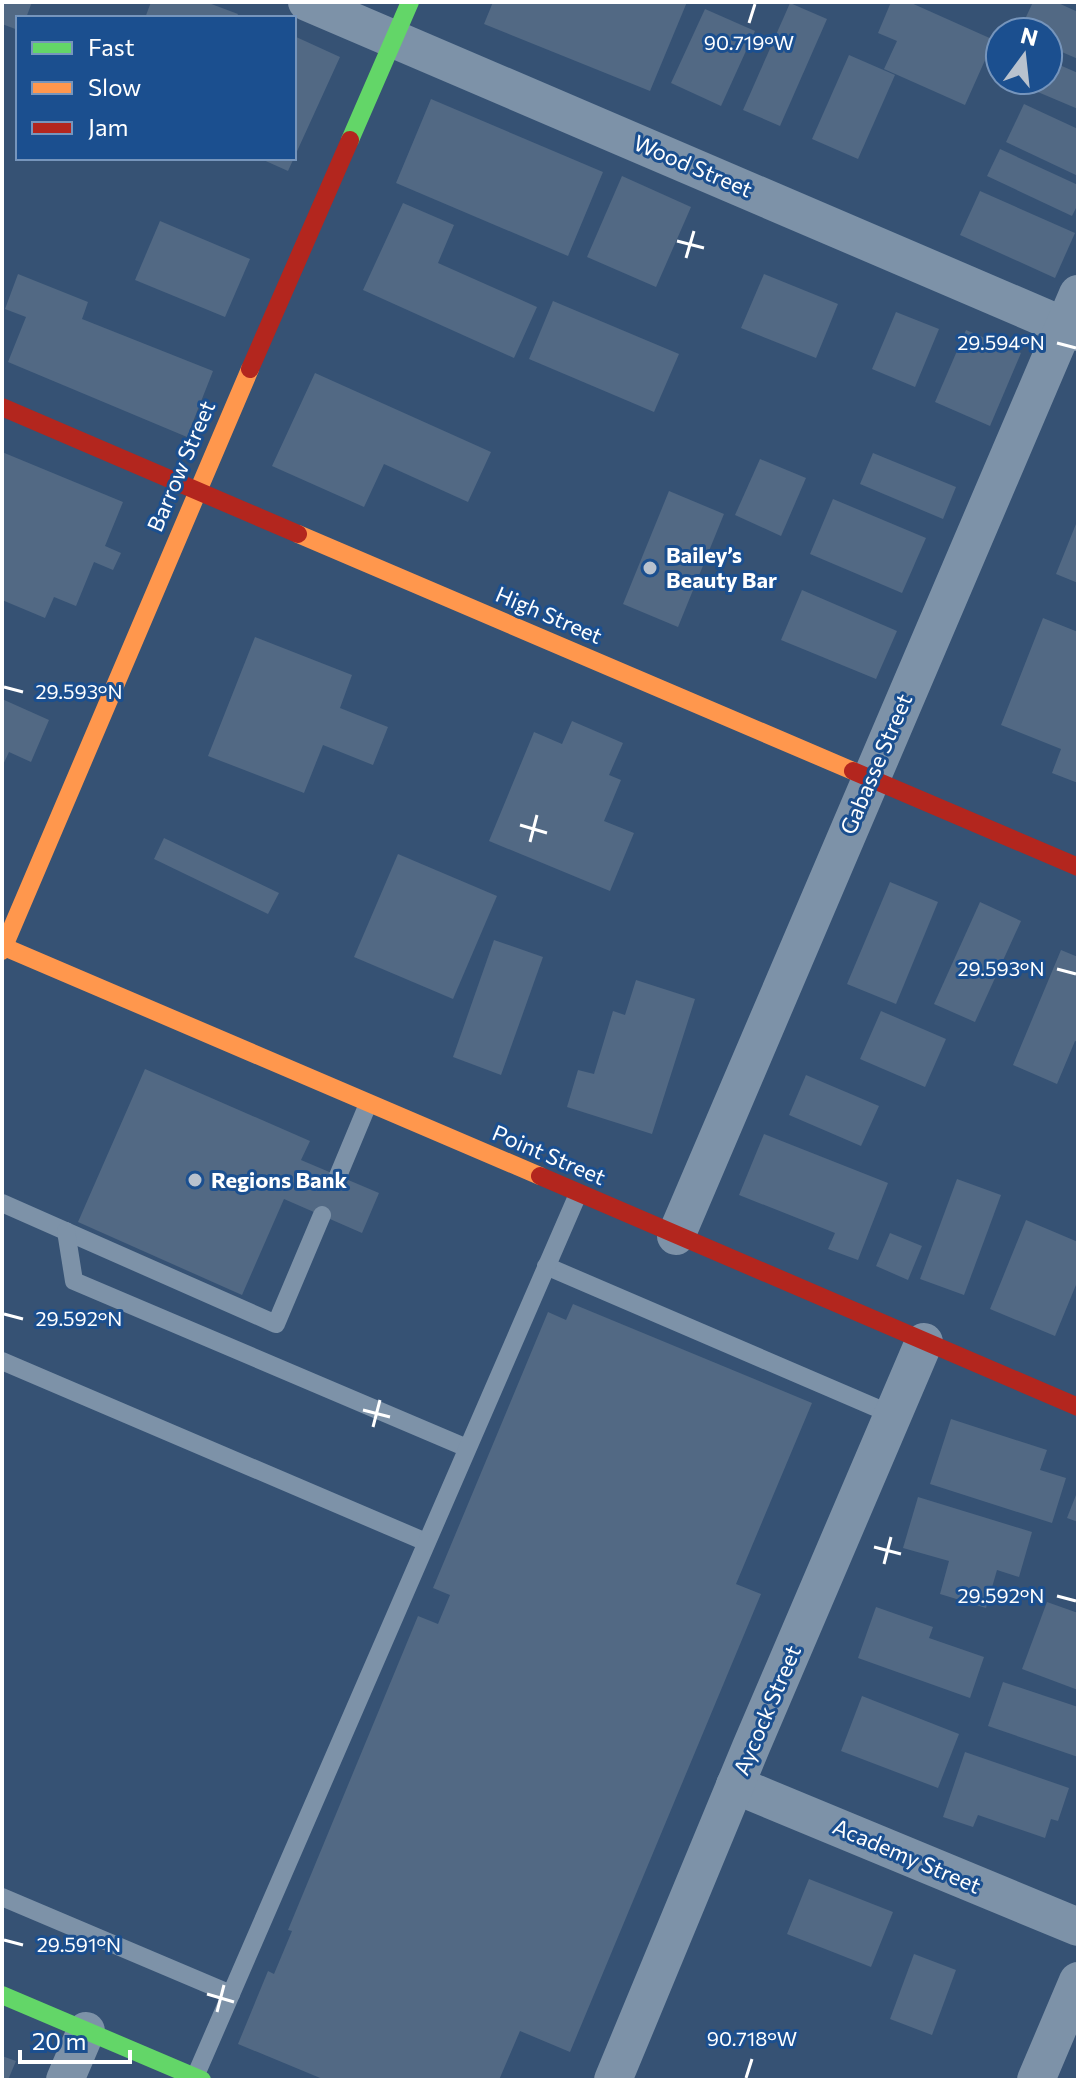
<svg xmlns="http://www.w3.org/2000/svg" width="1080" height="2082" viewBox="0 0 1080 2082" font-family="Commissioner,sans-serif">
<style>
.building{fill:#526984}
.lines{fill:none;stroke-linecap:round;stroke-linejoin:round}
.lane{stroke:#7d92a8;stroke-width:18}
.street{stroke:#7d92a8;stroke-width:38}
.fast{stroke:#63d668;stroke-width:18}
.slow{stroke:#ff974d;stroke-width:18}
.jam{stroke:#b3261e;stroke-width:18}
.ticks{fill:none;stroke:#fff;stroke-width:3}
.poi-dot{fill:#b9c2ce;stroke:#1b4f8f;stroke-width:3}
.labels{text-anchor:middle;stroke-width:6;stroke-linejoin:round;paint-order:stroke}
.street-label{font-size:22px;fill:#fff;stroke:#1b4f8f}
.poi-label{font-size:22px;font-weight:bold;fill:#fff;stroke:#1b4f8f;text-anchor:start}
.ticks-label{font-size:20px;text-anchor:middle;fill:#fff;stroke:#1b4f8f;stroke-width:6;stroke-linejoin:round;paint-order:stroke}
</style>
<rect width="100%" height="100%" fill="#365274"/>
<g class="building">
<polygon points="2,2 32,2 26,18 18,18 18,30 2,24"/>
<polygon points="151,2 206,2 238,14 236,18 145,18"/>
<polygon points="493,2 687,2 650,91 484,24"/>
<polygon points="891,2 909,2 994,40 965,105 884,69 897,41 878,33"/>
<polygon points="1033,2 1056,2 1078,12 1078,59 1048,46 1048,32 1019,32"/>
<polygon points="790,3 827,19 780,126 743,110"/>
<polygon points="705,9 755,31 721,106 671,83"/>
<polygon points="294,36 340,57 288,171 259,158 294,158"/>
<polygon points="849,55 895,75 858,159 812,139"/>
<polygon points="1048,60 1078,73 1078,109 1026,87 1029,80 1048,80"/>
<polygon points="431,99 603,172 568,256 396,183"/>
<polygon points="1024,104 1078,129 1078,176 1006,142"/>
<polygon points="1000,149 1078,185 1078,204 1072,216 987,176"/>
<polygon points="622,176 691,207 656,287 587,257"/>
<polygon points="980,191 1075,233 1055,278 960,235"/>
<polygon points="403,203 454,225 438,263 537,307 514,358 363,290"/>
<polygon points="160,221 250,259 225,317 135,280"/>
<polygon points="18,274 88,302 82,319 213,371 187,437 8,362 26,317 5,309"/>
<polygon points="764,274 838,304 816,358 741,328"/>
<polygon points="553,301 679,354 654,412 529,359"/>
<polygon points="896,312 939,329 915,387 872,369"/>
<polygon points="966,330 1021,353 990,426 935,402"/>
<polygon points="315,373 491,452 468,502 384,464 364,507 272,466"/>
<polygon points="2,452 123,502 105,546 121,553 113,570 94,562 76,606 54,597 45,618 2,600 4,573 2,572"/>
<polygon points="873,453 956,487 943,519 860,484"/>
<polygon points="760,459 806,478 781,536 735,515"/>
<polygon points="669,491 724,514 678,627 623,604"/>
<polygon points="833,499 926,538 902,593 810,554"/>
<polygon points="1078,519 1078,583 1056,574"/>
<polygon points="802,590 897,631 876,679 781,640"/>
<polygon points="1043,618 1078,632 1078,783 1052,773 1061,749 1001,725"/>
<polygon points="255,637 352,675 340,708 388,727 373,765 323,745 304,793 208,756"/>
<polygon points="2,699 49,720 31,762 9,752 2,767"/>
<polygon points="572,721 623,743 609,775 621,780 604,821 634,833 610,891 489,841 534,732 562,744"/>
<polygon points="164,838 279,893 268,914 154,859"/>
<polygon points="398,854 497,896 453,999 354,957"/>
<polygon points="890,882 938,902 896,1004 847,984"/>
<polygon points="980,902 1021,921 975,1022 934,1004"/>
<polygon points="494,940 543,957 501,1075 453,1057"/>
<polygon points="1061,950 1078,957 1078,1042 1075,1041 1057,1084 1013,1065"/>
<polygon points="636,980 695,999 652,1134 567,1107 578,1070 594,1074 613,1011 625,1015"/>
<polygon points="881,1011 946,1039 925,1087 860,1059"/>
<polygon points="145,1069 310,1141 301,1160 379,1193 362,1233 284,1199 242,1295 78,1222"/>
<polygon points="806,1075 879,1106 861,1146 789,1115"/>
<polygon points="764,1134 888,1183 858,1260 828,1249 835,1233 739,1195"/>
<polygon points="957,1179 1001,1195 964,1295 920,1279"/>
<polygon points="1026,1220 1078,1242 1078,1280 1055,1336 990,1309"/>
<polygon points="890,1233 922,1246 908,1280 876,1266"/>
<polygon points="573,1304 812,1403 736,1584 761,1594 570,2052 520,2031 499,2080 325,2080 238,2044 268,1971 274,1974 292,1931 288,1930 418,1616 438,1624 450,1595 433,1588 548,1312 566,1320"/>
<polygon points="951,1419 1047,1450 1040,1470 1066,1478 1052,1523 930,1484"/>
<polygon points="1078,1490 1078,1522 1067,1518"/>
<polygon points="918,1497 1032,1532 1019,1577 997,1570 986,1608 940,1594 949,1561 903,1548"/>
<polygon points="1047,1602 1078,1613 1078,1690 1022,1669"/>
<polygon points="876,1607 933,1627 929,1638 984,1657 970,1698 858,1658"/>
<polygon points="1003,1682 1078,1707 1078,1757 988,1726"/>
<polygon points="862,1696 959,1734 938,1788 841,1751"/>
<polygon points="965,1752 1069,1788 1058,1821 1051,1819 1045,1838 978,1815 973,1827 943,1817"/>
<polygon points="809,1879 893,1912 871,1967 787,1934"/>
<polygon points="914,1954 956,1970 932,2035 890,2019"/>
<polygon points="2,2056 16,2061 8,2080 2,2080"/>
</g>
<g class="lines">
<g class="lane">
<polyline points="338,1176 368,1104"/>
<polyline points="2,1203 276,1324 322,1215"/>
<polyline points="66,1231 74,1281 467,1448"/>
<polyline points="546,1266 893,1415"/>
<polyline points="2,1361 426,1542"/>
<polyline points="2,1897 231,1994"/>
<polyline points="195,2077 578,1194"/>
</g>
<g class="street">
<polyline points="307,2 1078,332"/>
<polyline points="676,1236 1078,294"/>
<polyline points="735,1785 1078,1927"/>
<polyline points="65,2080 86,2031"/>
<polyline points="613,2080 751,1747 924,1342"/>
<polyline points="1036,2080 1078,1981"/>
</g>
<g class="fast">
<polyline points="350,140 410,2"/>
<polyline points="2,1995 202,2080"/>
</g>
<g class="slow">
<polyline points="298,534 853,771"/>
<polyline points="2,946 540,1176"/>
<polyline points="2,951 250,369"/>
</g>
<g class="jam">
<polyline points="250,369 350,140"/>
<polyline points="2,407 298,534"/>
<polyline points="853,771 1078,867"/>
<polyline points="540,1176 1078,1407"/>
</g>
</g>
<path class="ticks" d="M749 23 755 4M677 241 704 248M686 258 694 231M1057 343 1076 348M4 687 23 692M520 825 547 833M530 842 537 815M1057 969 1076 974M4 1314 23 1319M363 1410 390 1417M373 1427 380 1400M874 1547 901 1554M884 1564 891 1537M1057 1596 1076 1601M4 1940 23 1945M207 1994 234 2002M217 2012 224 1985M746 2078 752 2059"/>
<g class="poi-dot">
<circle cx="650" cy="568" r="8"/>
<circle cx="195" cy="1180" r="8"/>
</g>
<g class="labels">
<g class="street-label">
<text transform="translate(693 166) rotate(23)" y="8">Wood Street</text>
<text transform="translate(181 466) rotate(-67)" y="8">Barrow Street</text>
<text transform="translate(549 615) rotate(23)" y="8">High Street</text>
<text transform="translate(876 764) rotate(-67)" y="8">Gabasse Street</text>
<text transform="translate(549 1155) rotate(23)" y="8">Point Street</text>
<text transform="translate(767 1710) rotate(-67)" y="8">Aycock Street</text>
<text transform="translate(907 1856) rotate(23)" y="8">Academy Street</text>
</g>
<g class="poi-label">
<text x="666" y="563">Bailey’s<tspan x="666" dy="25">Beauty Bar</tspan></text>
<text x="211" y="1188">Regions Bank</text>
</g>
</g>
<g class="ticks-label">
<text x="749" y="50">90.719°W</text>
<text x="1001" y="350">29.594°N</text>
<text x="79" y="699">29.593°N</text>
<text x="1001" y="976">29.593°N</text>
<text x="79" y="1326">29.592°N</text>
<text x="1001" y="1603">29.592°N</text>
<text x="79" y="1952">29.591°N</text>
<text x="752" y="2046">90.718°W</text>
</g>
<rect width="1080" height="2082" fill="none" stroke="#ffffff" stroke-width="8"/>
<rect x="16" y="16" width="280" height="144" fill="#1b4f8f" stroke="#7695bc" stroke-width="2"/>
<rect x="32" y="42" width="40" height="12" fill="#63d668" stroke="#7695bc" stroke-width="2"/>
<text x="88" y="56" font-size="24" fill="#ffffff">Fast</text>
<rect x="32" y="82" width="40" height="12" fill="#ff974d" stroke="#7695bc" stroke-width="2"/>
<text x="88" y="96" font-size="24" fill="#ffffff">Slow</text>
<rect x="32" y="122" width="40" height="12" fill="#b3261e" stroke="#7695bc" stroke-width="2"/>
<text x="88" y="136" font-size="24" fill="#ffffff">Jam</text>
<g transform="translate(1024 56) rotate(15)"><circle r="38" fill="#1b4f8f" stroke="#7695bc" stroke-width="2"/>
<path d="M0-6L14 30L0 20L-14 30Z" fill="#b9c2ce"/>
<text y="-12" font-size="22" font-weight="bold" text-anchor="middle" fill="#ffffff">N</text>
</g>
<path d="M20 2050v12h110v-12" fill="none" stroke="#ffffff" stroke-width="4"/>
<text x="32" y="2050" font-size="24" fill="#ffffff" stroke="#1b4f8f" stroke-width="6" paint-order="stroke">20 m</text>
</svg>
